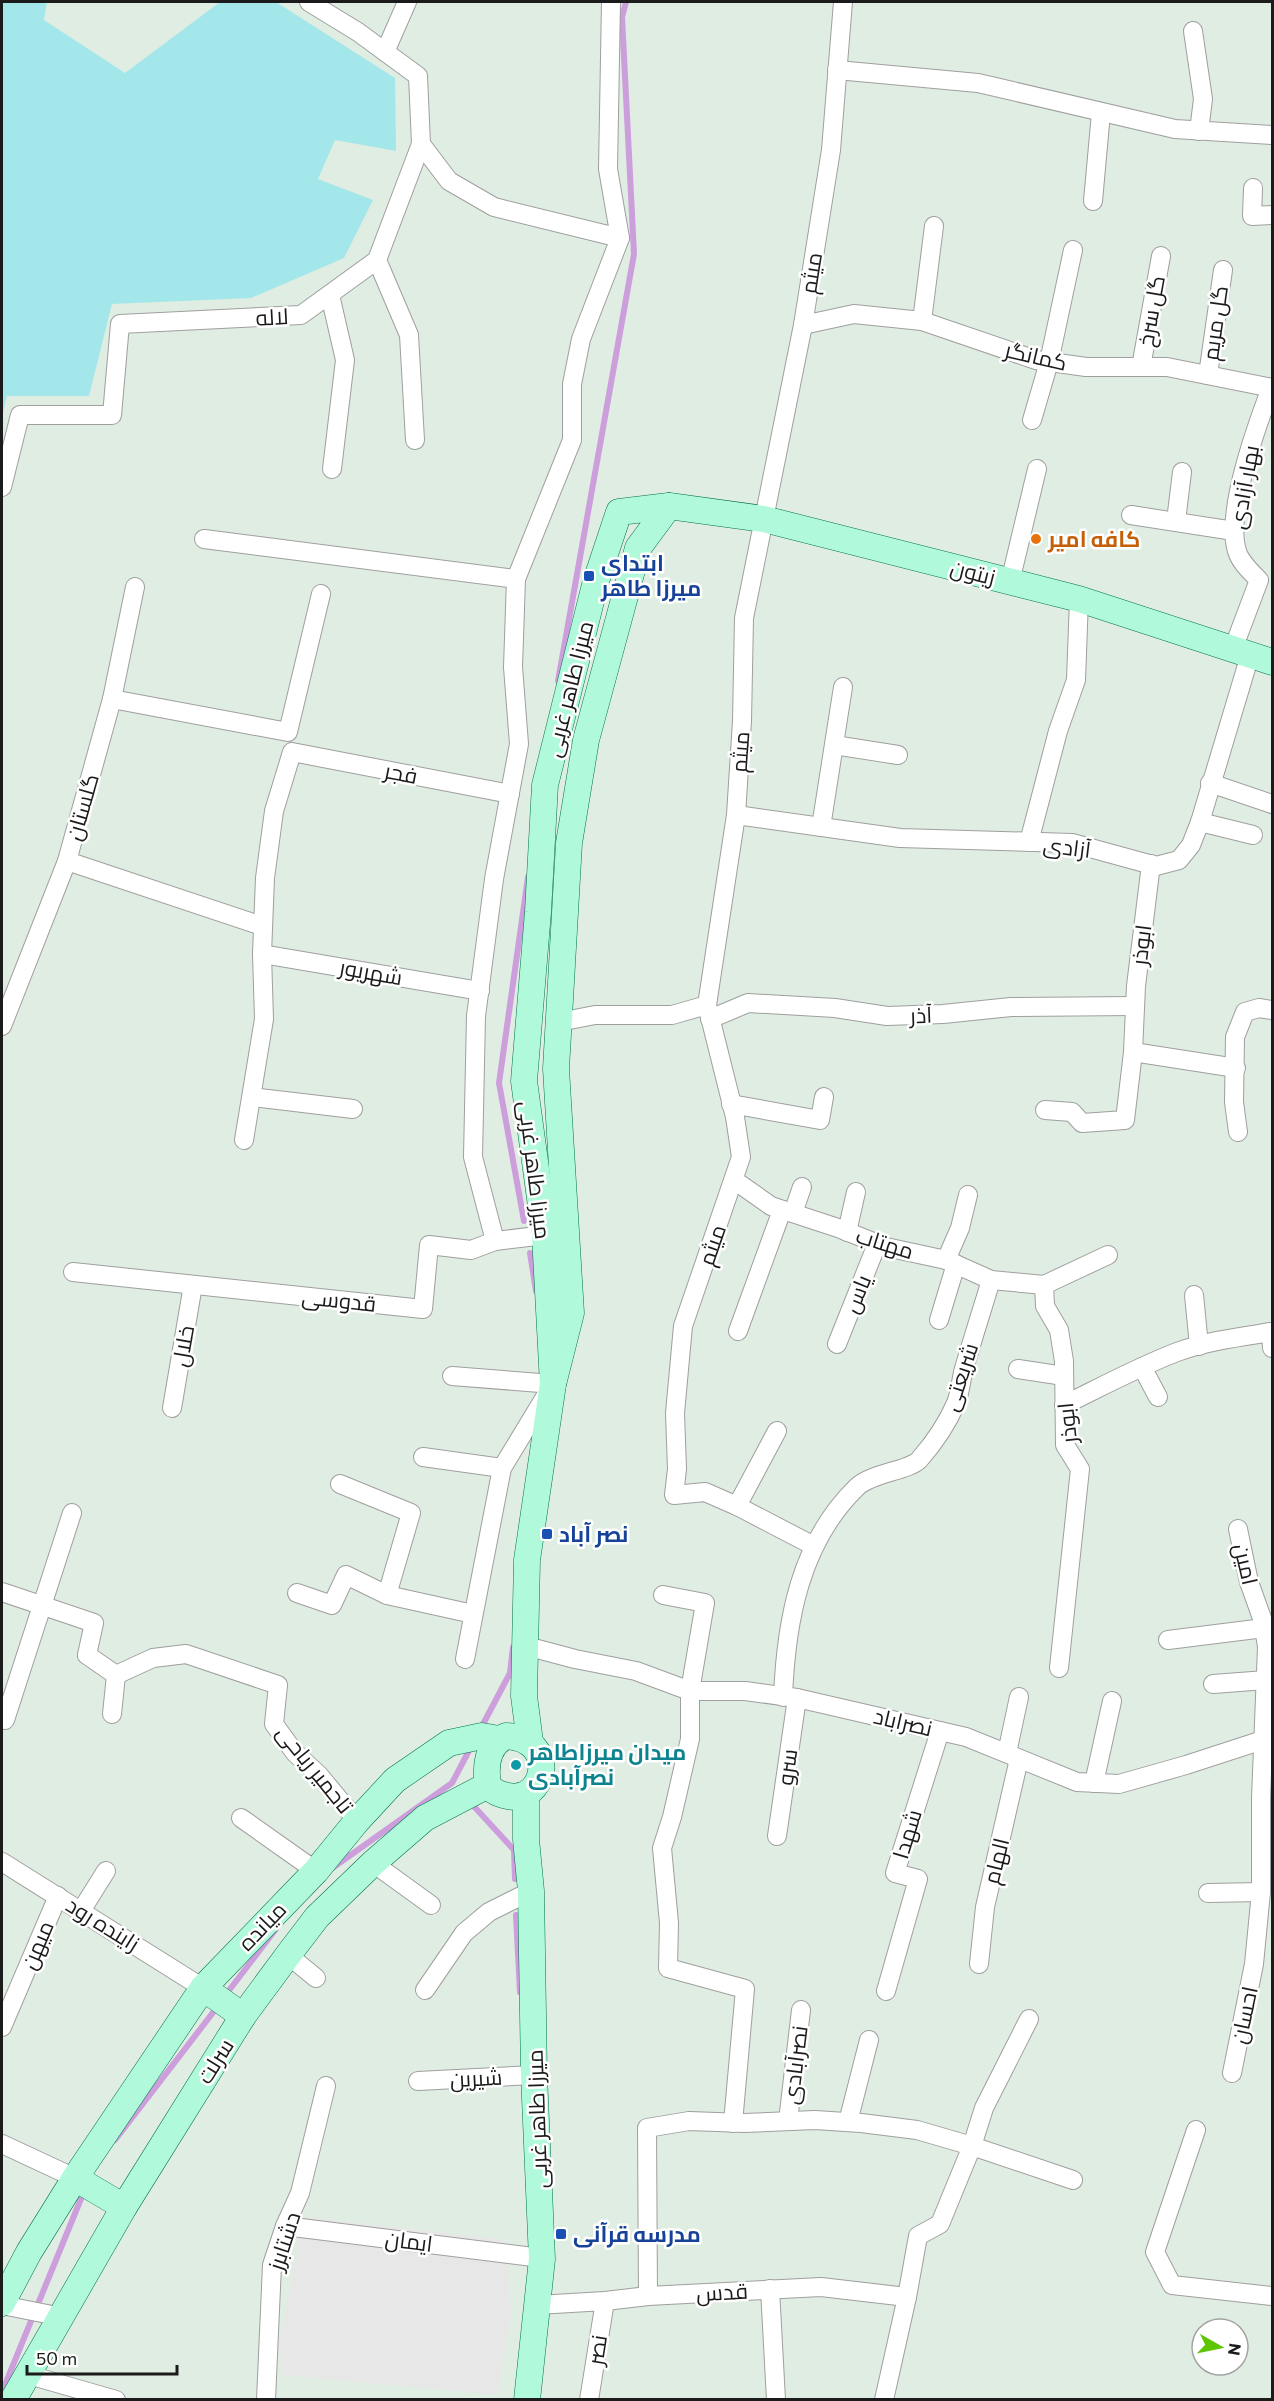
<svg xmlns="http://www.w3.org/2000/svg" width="1274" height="2401" viewBox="0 0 1274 2401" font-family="Commissioner,Cairo,sans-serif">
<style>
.grass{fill:#a3e7ea}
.parking{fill:#e7e7e7}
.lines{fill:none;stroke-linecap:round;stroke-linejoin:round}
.stream{stroke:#cd9edc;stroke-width:6}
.street-casing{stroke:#9f9f9f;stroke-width:20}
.secondary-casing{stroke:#027249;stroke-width:27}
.street{stroke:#fff;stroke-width:18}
.secondary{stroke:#b0fadb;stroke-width:26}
.food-dot{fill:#e8710a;stroke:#fff;stroke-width:2}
.transit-dot{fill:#1a4fb4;stroke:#fff;stroke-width:2}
.culture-dot{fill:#0f9aa8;stroke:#fff;stroke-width:2}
.labels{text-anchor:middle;stroke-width:5;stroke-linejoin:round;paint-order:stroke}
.street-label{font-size:22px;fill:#1b1b1b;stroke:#fff}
.food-label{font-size:22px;font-weight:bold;fill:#c56008;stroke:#fff;text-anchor:start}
.transit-label{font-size:22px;font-weight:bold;fill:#164399;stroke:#fff;text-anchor:start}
.culture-label{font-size:22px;font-weight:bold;fill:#0d838f;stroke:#fff;text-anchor:start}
</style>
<rect width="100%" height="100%" fill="#e0ede2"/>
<polygon class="grass" points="2,2 47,2 44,20 125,73 220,2 276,2 395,78 396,151 335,140 318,179 373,200 344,258 251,298 112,304 89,396 7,396 2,417"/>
<polygon class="parking" points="304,2217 505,2240 511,2313 497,2395 283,2375 279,2344"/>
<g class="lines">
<g class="stream">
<polyline points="558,681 634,254 622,17 626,2"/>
<polyline points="524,1221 499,1083 528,877"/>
<polyline points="530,1253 536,1291"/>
<polyline points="481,1728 510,1673 513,1647"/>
<polyline points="469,1801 514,1850 515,1879"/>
<polyline points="331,1869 452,1783 472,1745"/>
<polyline points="516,1915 520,1992"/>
<polyline points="224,1997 276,1929"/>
<polyline points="115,2140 218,2006"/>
<polyline points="2,2392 85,2189"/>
</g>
<g class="street-casing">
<g id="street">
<polyline points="1193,31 1203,99 1199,131"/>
<polyline points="385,52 407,2"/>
<polyline points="837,70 978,83 1175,129 1272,135"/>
<polyline points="421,144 449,181 494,207 620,238"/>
<polyline points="1253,188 1252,216 1272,215"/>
<polyline points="1093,201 1101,113"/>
<polyline points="377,260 409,335 415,440"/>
<polyline points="330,295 345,360 332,469"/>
<polyline points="922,321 934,226"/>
<polyline points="803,325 854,314 922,321 1036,360 1086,367 1167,367 1272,388"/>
<polyline points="1141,367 1161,256"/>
<polyline points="1208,375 1223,270"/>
<polyline points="1032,420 1049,362 1073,250"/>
<polyline points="2,487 20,415 112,415 120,324 301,315 377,260 421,144 418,76 358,32 309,2"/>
<polyline points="1131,515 1234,531"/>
<polyline points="1176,521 1182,472"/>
<polyline points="204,539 516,579"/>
<polyline points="1010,582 1037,469"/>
<polyline points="135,587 112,699 67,861 262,926"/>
<path d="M1233 649 1259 580C1251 572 1240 562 1237 551 1225 512 1257 425 1271 388"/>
<polyline points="112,699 288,732 321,594"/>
<polyline points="834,745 898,755"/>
<polyline points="1210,783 1272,804"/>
<polyline points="736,815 900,838 1072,843 1156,866 1179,860 1191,845 1200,822 1250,655"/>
<polyline points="1200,822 1253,835"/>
<polyline points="821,827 843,687"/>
<polyline points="1029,842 1058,731 1076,680 1079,599"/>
<polyline points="262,954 480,991"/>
<polyline points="710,1019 748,1003 835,1008 887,1016 943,1014 1011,1007 1135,1006"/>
<polyline points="559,1022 595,1015 672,1015 707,1005"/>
<polyline points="2,1026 67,861"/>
<polyline points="1133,1052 1236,1068"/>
<polyline points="252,1097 353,1109"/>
<polyline points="731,1104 820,1120 824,1097"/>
<polyline points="1045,1110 1072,1112 1082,1123 1125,1120 1133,1052 1136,986 1151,864"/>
<polyline points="1238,1132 1234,1102 1235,1037 1245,1012 1259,1008 1272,1010"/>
<polyline points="244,1140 264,1019 262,954 265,878 274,811 292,752 510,794"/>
<polyline points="734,1180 771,1206 838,1228 886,1247 946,1260 991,1280 1044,1285"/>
<polyline points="793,1213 802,1187"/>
<polyline points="847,1232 856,1192"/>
<polyline points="495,1241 473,1157 476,1016 494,879 519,744 513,667 516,579 572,440 572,384 581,339 620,238 608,169 611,2"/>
<polyline points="946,1260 960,1228 968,1195"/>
<polyline points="73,1272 423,1309 429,1245 471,1250 495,1241 545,1235"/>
<polyline points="1194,1295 1199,1346"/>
<polyline points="939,1320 956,1264"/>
<polyline points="738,1331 782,1210"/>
<polyline points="837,1344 877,1244"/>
<polyline points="1142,1367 1158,1397"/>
<polyline points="1018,1369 1064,1376"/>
<polyline points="452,1376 553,1384 502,1468 465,1659"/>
<path d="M1064 1405C1101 1387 1138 1367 1177 1352 1207 1341 1239 1337 1271 1332L1272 1348"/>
<polyline points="172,1408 193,1285"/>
<polyline points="423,1457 502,1468"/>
<polyline points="340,1484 411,1513 387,1595 473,1614"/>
<polyline points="737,1506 777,1431"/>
<polyline points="814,1546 737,1506 705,1492 674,1495 677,1469 675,1413 683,1326 741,1157 735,1117 707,1005 736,815 742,721 744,618 803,325 831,150 843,2"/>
<polyline points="2,1592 94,1623 87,1655 116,1675 153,1658 186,1654 278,1685 274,1724 295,1753 319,1775 357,1821"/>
<polyline points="297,1593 332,1605 346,1575 387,1595"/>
<polyline points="663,1595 705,1603 690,1691 690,1739 672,1817 662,1848 669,1923 668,1968 745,1989 733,2123"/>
<polyline points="1168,1640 1264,1628"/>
<polyline points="526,1646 575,1659 636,1671 690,1691 745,1691 797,1698 966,1737 1077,1782 1119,1784 1186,1765 1272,1737"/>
<polyline points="1059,1668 1080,1469 1065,1445 1064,1361 1059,1330 1045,1306 1044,1285 1108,1255"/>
<polyline points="1213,1684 1266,1680"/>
<path d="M783 1697C786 1621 800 1542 857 1487 871 1473 908 1471 919 1460 933 1444 948 1422 956 1403 960 1393 961 1382 963 1372 972 1341 982 1310 991 1280"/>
<polyline points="112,1714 116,1675"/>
<polyline points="5,1720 72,1513"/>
<polyline points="1007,1753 1019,1697"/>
<polyline points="1094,1783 1112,1701"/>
<polyline points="241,1818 316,1871"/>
<polyline points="777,1836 797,1698"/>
<polyline points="2,1862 203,1988"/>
<polyline points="373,1863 431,1905"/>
<polyline points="1208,1893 1261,1892"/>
<polyline points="81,1911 106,1871"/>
<polyline points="288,1955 316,1978"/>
<polyline points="979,1964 985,1907 1019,1759"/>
<polyline points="425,1990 464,1933 489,1912 531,1891"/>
<polyline points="886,1991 918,1879 895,1873 940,1731"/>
<polyline points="2,2027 58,1896"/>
<polyline points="1232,2073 1254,1964 1261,1892 1261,1798 1267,1647 1263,1621 1249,1582 1238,1529"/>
<polyline points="418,2081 534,2075"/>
<polyline points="788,2121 801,2010"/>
<polyline points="848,2122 869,2040"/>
<polyline points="1196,2130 1155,2252 1172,2285 1272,2296"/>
<polyline points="2,2144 75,2178"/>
<polyline points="285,2226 533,2257"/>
<polyline points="770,2289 776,2400"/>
<polyline points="648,2296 647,2128 689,2121 744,2123 815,2120 861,2123 917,2130 972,2146 1073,2180"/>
<polyline points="2,2305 62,2317"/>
<polyline points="537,2305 605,2301 648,2296 821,2287 907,2297"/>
<polyline points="29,2375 116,2400"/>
<polyline points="266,2400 272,2265 285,2226 300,2193 326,2086"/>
<polyline points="589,2400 605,2301"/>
<polyline points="884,2400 907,2297 918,2236 940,2224 972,2146 984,2108 1029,2019"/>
</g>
</g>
<g class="secondary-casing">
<g id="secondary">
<polyline points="553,1384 545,1235 524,1081 538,912 545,785 596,581 619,512 669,506 764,519 1079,599 1272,662"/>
<path d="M506 1736C560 1739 545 1804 508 1796 499 1794 493 1792 488 1785 485 1766 487 1745 506 1736Z"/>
<polyline points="530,1742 524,1696 527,1560 553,1384 571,1313 556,1069 569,843 586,740 638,548 669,506"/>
<polyline points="526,1795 526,1839 531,1891 534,2075 542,2259 527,2400"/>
<polyline points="203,1988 243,2016"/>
<polyline points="75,2178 124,2207"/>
<polyline points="2,2303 29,2252 75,2178 203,1988 316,1871 357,1821 395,1780 449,1743 482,1736 499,1739"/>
<polyline points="13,2400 124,2207 243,2016 288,1955 317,1917 373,1863 425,1818 488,1785"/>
</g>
</g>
<use href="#street" class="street"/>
<use href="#secondary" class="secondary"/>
</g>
<circle class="food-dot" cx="1036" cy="539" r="6"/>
<g class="transit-dot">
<rect x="583" y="570" width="12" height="12" rx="3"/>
<rect x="541" y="1528" width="12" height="12" rx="3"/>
<rect x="555" y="2228" width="12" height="12" rx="3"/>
</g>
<circle class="culture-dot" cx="516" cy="1765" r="6"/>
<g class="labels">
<g class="street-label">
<text transform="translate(811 273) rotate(-81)" y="8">میثم</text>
<text transform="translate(1151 311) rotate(-80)" y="8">گل سرخ</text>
<text transform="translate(272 317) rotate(-3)" y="8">لاله</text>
<text transform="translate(1215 323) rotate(-82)" y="8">گل مریم</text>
<text transform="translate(1036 356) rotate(13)" y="8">کمانگر</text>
<text transform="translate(1244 487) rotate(-80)" y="8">بهار آزادی</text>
<text transform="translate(973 572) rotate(14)" y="8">زیتون</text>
<text transform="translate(569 689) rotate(-76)" y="8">میرزا طاهر غربی</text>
<text transform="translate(740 752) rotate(-86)" y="8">میثم</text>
<text transform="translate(401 773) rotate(11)" y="8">فجر</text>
<text transform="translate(82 807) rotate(-74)" y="8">گلستان</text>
<text transform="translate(1067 847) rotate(7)" y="8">آزادی</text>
<text transform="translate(1141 945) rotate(-83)" y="8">ابوذر</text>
<text transform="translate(371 972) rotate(10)" y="8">شهریور</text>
<text transform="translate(921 1015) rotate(-2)" y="8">آذر</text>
<text transform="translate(535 1170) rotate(83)" y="8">میرزا طاهر غربی</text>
<text transform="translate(885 1243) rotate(17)" y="8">مهتاب</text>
<text transform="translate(712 1245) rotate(-71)" y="8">میثم</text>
<text transform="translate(857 1294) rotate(-68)" y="8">یاس</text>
<text transform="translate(339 1300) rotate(6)" y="8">قدوسی</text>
<text transform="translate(183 1346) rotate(-80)" y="8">خلال</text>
<text transform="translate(960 1377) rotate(-72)" y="8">شریعتی</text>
<text transform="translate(1067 1423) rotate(-96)" y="8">ابوذر</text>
<text transform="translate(1246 1564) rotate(77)" y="8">امین</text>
<text transform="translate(903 1722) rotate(13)" y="8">نصراباد</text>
<text transform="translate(787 1767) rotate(-82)" y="8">سرو</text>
<text transform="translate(315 1769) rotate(51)" y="8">تاجمیر ریاحی</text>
<text transform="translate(907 1834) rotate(-73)" y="8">شهدا</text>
<text transform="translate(996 1861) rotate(-76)" y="8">الهام</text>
<text transform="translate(103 1924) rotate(32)" y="8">زاینده رود</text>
<text transform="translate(262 1926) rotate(-46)" y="8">میانده</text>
<text transform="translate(37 1945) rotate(-67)" y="8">میهن</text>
<text transform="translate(1244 2015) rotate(-78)" y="8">احسان</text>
<text transform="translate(215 2061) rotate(-58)" y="8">سرلت</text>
<text transform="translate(795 2065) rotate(-83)" y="8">نصرآبادی</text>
<text transform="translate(476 2078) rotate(-3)" y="8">شیرین</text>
<text transform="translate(537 2119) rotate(-92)" y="8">میرزا طاهر غربی</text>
<text transform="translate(284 2241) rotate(-72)" y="8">دشتابرز</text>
<text transform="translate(409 2241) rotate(7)" y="8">ایمان</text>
<text transform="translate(722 2292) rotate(-3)" y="8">قدس</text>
<text transform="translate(597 2350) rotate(-81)" y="8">نصر</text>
</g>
<g class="food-label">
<text x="1048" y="547">کافه امیر</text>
</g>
<g class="transit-label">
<text x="601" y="571">ابتدای<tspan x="601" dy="25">میرزا طاهر</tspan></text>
<text x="559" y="1542">نصر آباد</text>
<text x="573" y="2242">مدرسه قرآنی</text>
</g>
<g class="culture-label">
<text x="528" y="1760">میدان میرزاطاهر<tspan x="528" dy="25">نصرآبادی</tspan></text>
</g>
</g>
<rect width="1274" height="2401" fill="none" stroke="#1b1b1b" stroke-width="6"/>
<g transform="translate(1220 2347) rotate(99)"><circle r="28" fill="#ffffff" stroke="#a4a4a4" stroke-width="1.5"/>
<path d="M0-4.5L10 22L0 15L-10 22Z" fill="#5dc600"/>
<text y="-9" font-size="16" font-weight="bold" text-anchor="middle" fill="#1b1b1b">N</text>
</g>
<path d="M27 2365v9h150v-9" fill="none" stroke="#1b1b1b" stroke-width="3"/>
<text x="36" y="2365" font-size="18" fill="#1b1b1b" stroke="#ffffff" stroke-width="4.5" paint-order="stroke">50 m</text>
</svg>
